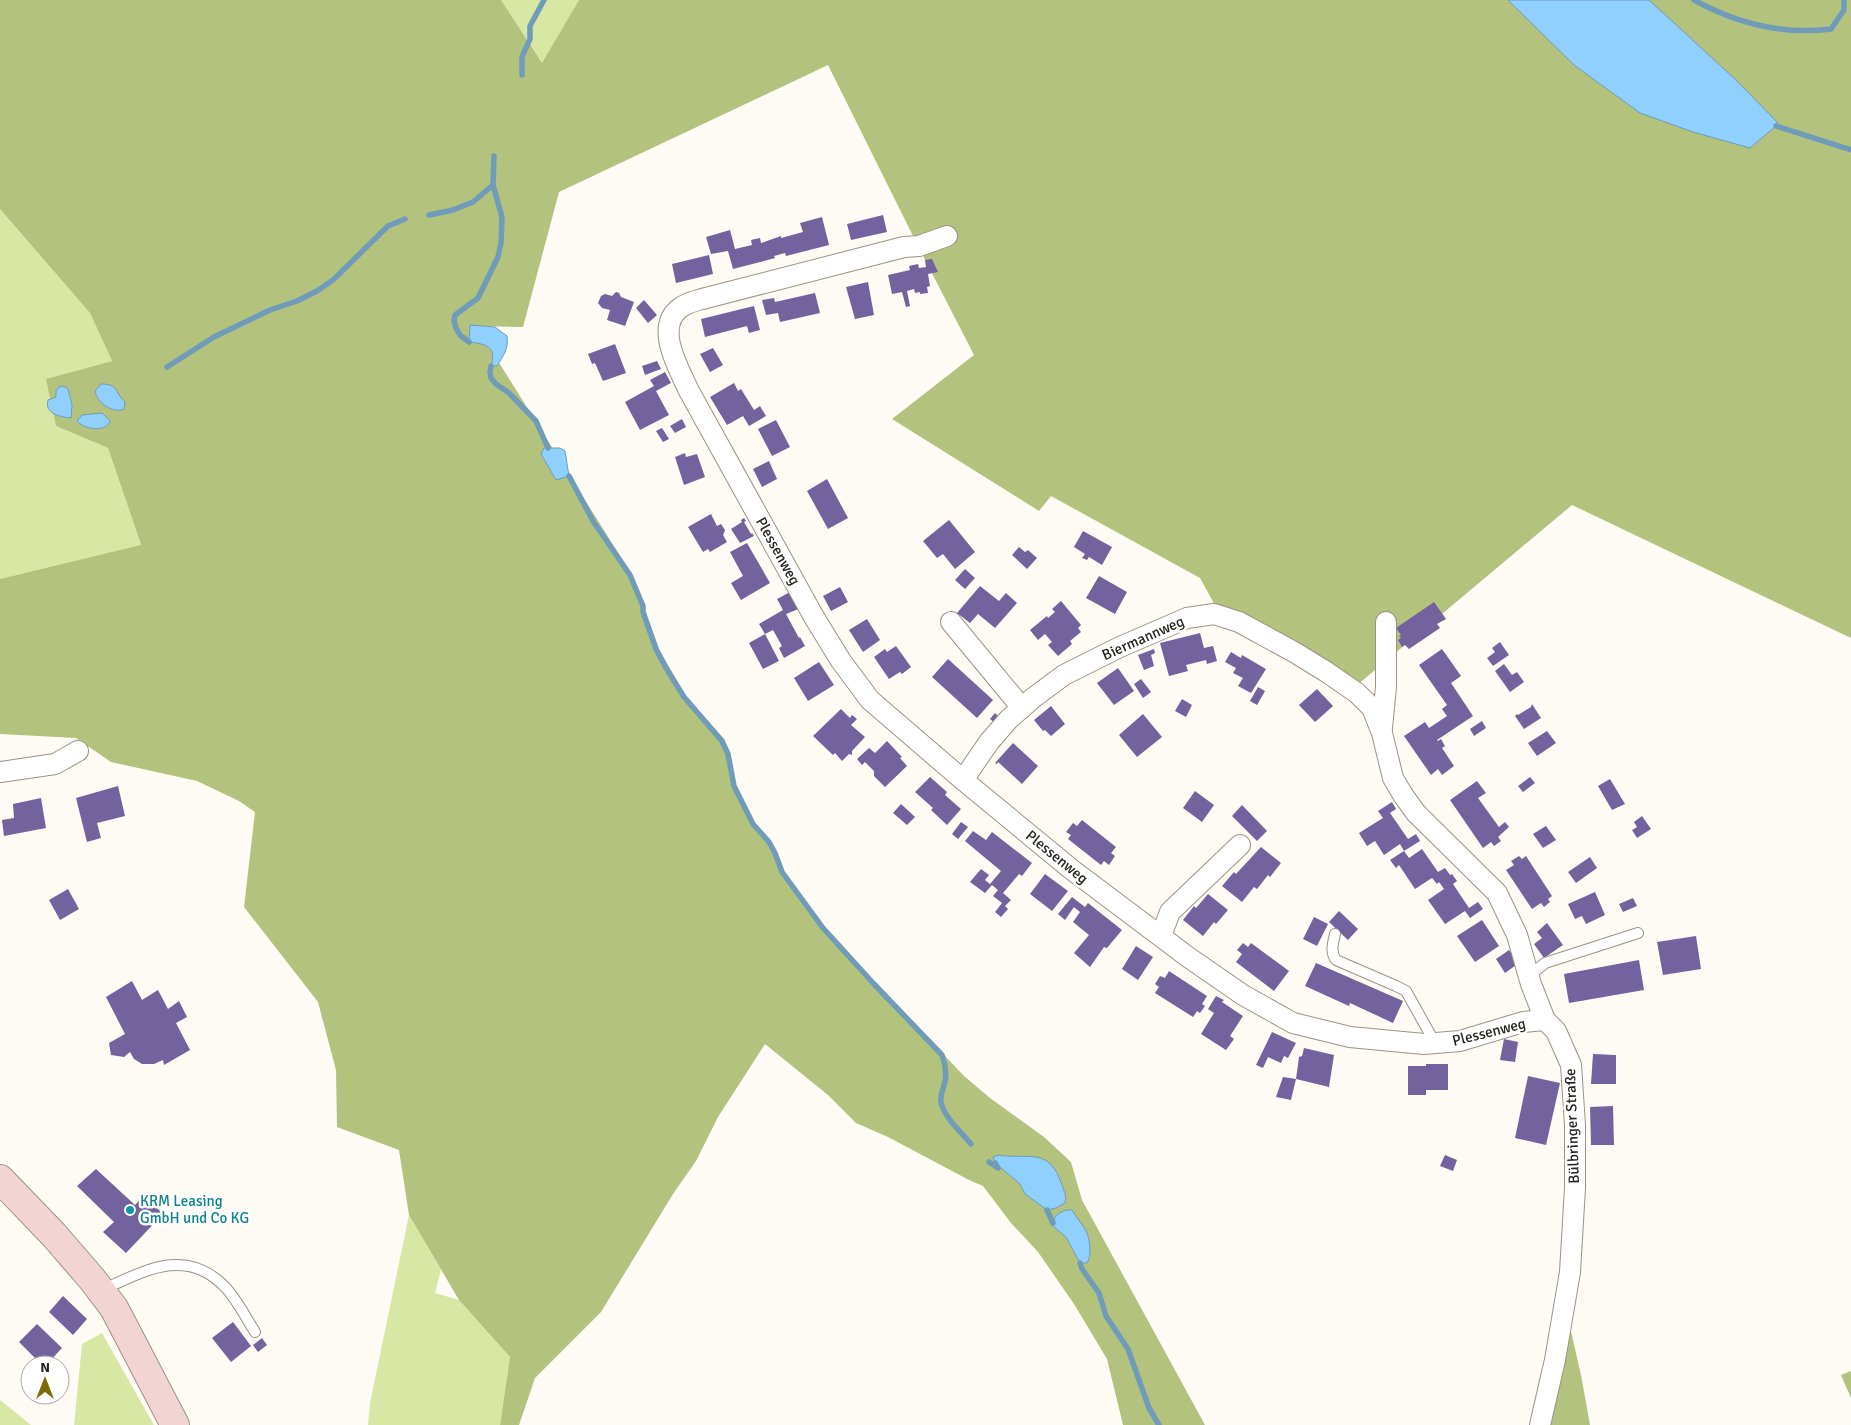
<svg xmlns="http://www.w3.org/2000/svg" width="1851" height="1425" viewBox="0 0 1851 1425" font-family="Signika,sans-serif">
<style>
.green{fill:#d9e7a5}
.forest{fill:#b3c27d}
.water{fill:#90d0fe;stroke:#709cba}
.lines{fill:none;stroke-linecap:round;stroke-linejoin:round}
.stream{stroke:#709cba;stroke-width:5.5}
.building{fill:#72639e}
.lane-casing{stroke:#9a9385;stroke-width:12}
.street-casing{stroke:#9a9385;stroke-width:22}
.secondary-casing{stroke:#9a9385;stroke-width:30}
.lane{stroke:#fff;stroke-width:10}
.street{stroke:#fff;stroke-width:20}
.secondary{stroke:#f3d4d4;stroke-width:28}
.culture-dot{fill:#0f9aa8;stroke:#fff;stroke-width:2}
.labels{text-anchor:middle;stroke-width:5;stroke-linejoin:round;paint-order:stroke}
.street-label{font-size:15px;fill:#25231d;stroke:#fff}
.culture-label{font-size:15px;fill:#0d838f;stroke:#fff;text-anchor:start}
</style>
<rect width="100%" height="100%" fill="#fefbf5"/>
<g class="green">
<polygon points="501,0 579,0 542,64"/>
<polygon points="0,209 90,313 112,361 47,379 56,426 108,448 141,546 0,579"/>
<polygon points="409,1215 441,1270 435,1293 459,1300 510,1357 500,1425 368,1425 370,1403"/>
<polygon points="102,1333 154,1425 74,1425 82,1344"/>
<polygon points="0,1400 31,1425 0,1425"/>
</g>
<g class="forest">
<polygon points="0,0 501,0 542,63 579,0 1851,0 1851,638 1572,505 1356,686 1216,607 1200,578 1051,496 1039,511 892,419 974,355 918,246 828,65 559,192 523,327 476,326 632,575 659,649 685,695 724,739 729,753 735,786 754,824 770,841 776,853 783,871 823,927 964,1076 990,1098 1044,1137 1071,1162 1082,1200 1205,1425 1123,1425 1107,1359 1074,1304 1038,1252 1011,1223 983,1186 969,1180 888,1137 856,1123 828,1095 765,1044 718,1117 696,1161 673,1194 601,1312 535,1378 519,1425 500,1425 510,1357 459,1300 409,1215 399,1150 337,1127 336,1070 318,1002 244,907 255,812 239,801 197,781 111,762 76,738 0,734 0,579 141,545 108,448 56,426 46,379 112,361 90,313 0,209"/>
<polygon points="1565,1305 1581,1375 1590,1425 1540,1425"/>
<polygon points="1851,1371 1851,1398 1841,1375"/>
</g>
<g class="water">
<polygon points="1508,0 1649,0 1737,81 1777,122 1776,126 1750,148 1693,132 1640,113 1574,65"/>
<path d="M470 325 495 327 507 336C509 349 503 356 497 366H491C497 346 486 344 469 342Z"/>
<path d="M101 384C119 384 114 392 125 402L124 409C113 414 97 403 95 391Z"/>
<path d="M63 386 68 389 72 405 71 418C61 417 44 414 48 400L56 397V391L59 387Z"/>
<path d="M102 413 110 421 109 424C101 432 84 429 77 421L82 415Z"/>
<polygon points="544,448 560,448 565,451 569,476 556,480 541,454"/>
<path d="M998 1155C1029 1160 1049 1146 1062 1185 1064 1192 1067 1195 1065 1203L1056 1208 1047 1210 1025 1194 1020 1184 995 1163 993 1157Z"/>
<path d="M1067 1210H1072C1076 1217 1083 1225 1086 1231 1090 1239 1092 1256 1087 1263H1080L1066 1237 1053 1226C1053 1217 1058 1212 1067 1210Z"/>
</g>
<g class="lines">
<g class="stream">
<path d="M1694 0C1736 23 1783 35 1831 29L1844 10V0"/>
<polyline points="522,75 522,57 530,39 530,26 544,0"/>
<polyline points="1776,126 1851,150"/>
<polyline points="429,215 453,210 473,202 493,185"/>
<polyline points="469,342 460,335 456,328 454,321 455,315 478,298 498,257 501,243 502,217 493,185 494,156"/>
<polyline points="491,366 490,372 491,378 496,384 509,393 536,421 548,448"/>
<polyline points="167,367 214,337 270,310 297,301 317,291 333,280 388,226 405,219"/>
<path d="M569 476 593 521 630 575 643 606V612L656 649 666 668 684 697 722 741 728 754 734 786 753 824 769 842 775 853 782 872 823 928 874 984 942 1055C945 1064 947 1073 945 1082 943 1089 940 1095 941 1102 944 1117 961 1132 971 1144"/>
<polyline points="989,1162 998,1168 995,1163"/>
<polyline points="1047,1210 1053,1223"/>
<polyline points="1080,1263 1082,1269 1099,1293 1106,1316 1128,1349 1149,1408 1159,1425"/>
</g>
</g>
<g class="building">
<polygon points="883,215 887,232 851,240 847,224"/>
<polygon points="822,217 829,245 786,256 785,253 774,256 775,258 733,269 728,251 711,254 706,237 730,230 735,249 752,245 751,240 760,238 761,243 781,236 781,238 803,232 800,223"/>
<polygon points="709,255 713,274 676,283 672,264"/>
<polygon points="932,259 938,272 928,274 930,286 927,287 928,293 920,294 920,292 915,293 914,289 907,291 910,306 906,307 902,292 892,294 888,275 910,270 909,266 918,264 919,268 926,267 925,260"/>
<polygon points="868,282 874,315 855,319 846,287"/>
<polygon points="616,292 619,293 621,297 634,302 625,326 607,320 610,310 602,308 598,303 601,296 605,294 612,296"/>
<polygon points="815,293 820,313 780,322 778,313 766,315 762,300 774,298 775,302"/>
<polygon points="644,300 657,315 648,323 636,308"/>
<polygon points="754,306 760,330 749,333 747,326 705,337 701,319"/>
<polygon points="615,344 626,373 603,381 595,363 592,364 588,354"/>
<polygon points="713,348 723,365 710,372 700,354"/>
<polygon points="657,361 661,369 645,375 642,366"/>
<polygon points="665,372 671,383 656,391 669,415 640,430 625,402 654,386 650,380"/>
<polygon points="734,383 738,391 741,389 754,410 760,406 766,416 749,426 743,416 727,425 710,397"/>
<polygon points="682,419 686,427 675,433 670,426"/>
<polygon points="776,420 790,447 772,456 758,429"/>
<polygon points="662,428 669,439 663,442 656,431"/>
<polygon points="685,453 686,457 697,454 705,477 684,485 675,457"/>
<polygon points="769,461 777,479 762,487 753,469"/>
<polygon points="827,479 848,518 828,529 807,491"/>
<polygon points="711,514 717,526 721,524 725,530 723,535 727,542 710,552 708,549 703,552 688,527"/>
<polygon points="744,518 746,521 744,522 751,534 752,533 754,536 740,543 731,529 742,522 741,520"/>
<polygon points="949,520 975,552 955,569 943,554 937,558 923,541"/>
<polygon points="1083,531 1112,547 1102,565 1089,557 1087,560 1082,558 1085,554 1074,547"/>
<polygon points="747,543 770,583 741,600 731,583 743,576 730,552"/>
<polygon points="1019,547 1025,552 1028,550 1037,558 1027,569 1012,555"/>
<polygon points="965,569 975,578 965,589 955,580"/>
<polygon points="1099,576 1127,592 1115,614 1086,598"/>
<polygon points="980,586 999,601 1006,593 1017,603 995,628 978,614 970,623 957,613"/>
<polygon points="840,587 848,602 831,611 823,596"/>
<polygon points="792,591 801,608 786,614 799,638 800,637 805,646 784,658 779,648 782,646 773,630 765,634 759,624 783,610 777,599"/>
<polygon points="1061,601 1081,625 1078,628 1081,632 1070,641 1072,644 1058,656 1048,645 1052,642 1045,634 1038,640 1030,630 1047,616 1048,618 1055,612 1052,609"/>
<polygon points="1434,602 1446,619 1437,624 1440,628 1409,649 1405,645 1402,647 1398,640 1401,638 1399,636 1401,635 1396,628"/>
<polygon points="867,619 880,640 863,652 849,630"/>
<polygon points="1200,633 1204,648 1213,646 1217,661 1207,664 1206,660 1186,665 1188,671 1169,676 1160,643"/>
<polygon points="765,634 779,661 763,669 749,643"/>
<polygon points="1500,642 1509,655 1493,666 1487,658 1495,652 1492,648"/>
<polygon points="896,646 911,667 902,674 900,672 889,679 874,657 885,649 887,652"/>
<polygon points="1154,649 1155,653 1151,655 1154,666 1144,670 1138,655"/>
<polygon points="1442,649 1461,676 1451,683 1473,716 1437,740 1438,741 1441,739 1445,746 1442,748 1454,766 1442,775 1438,769 1431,775 1404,736 1425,722 1429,728 1447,716 1442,709 1447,705 1419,665"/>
<polygon points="1231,652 1241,658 1242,655 1266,669 1251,693 1238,686 1243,678 1233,673 1236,668 1225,662"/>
<polygon points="948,659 993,700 977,718 932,677"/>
<polygon points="819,662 834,685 808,701 794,678"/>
<polygon points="1504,664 1512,675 1517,672 1524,682 1510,692 1495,671"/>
<polygon points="1118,668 1134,691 1114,705 1097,683"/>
<polygon points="1141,679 1151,692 1143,698 1134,684"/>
<polygon points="1258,687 1265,691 1257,705 1250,701"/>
<polygon points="1317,689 1333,706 1315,722 1299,705"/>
<polygon points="1182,699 1192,705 1186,717 1175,711"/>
<polygon points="1532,704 1541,718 1524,729 1515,716 1517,714 1518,715 1531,707"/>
<polygon points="1051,706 1065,724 1051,736 1045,730 1043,731 1034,720"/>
<polygon points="841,709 850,718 852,715 857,719 851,725 865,737 852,751 852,755 849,754 842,761 835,753 833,755 813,736"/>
<polygon points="995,713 1000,718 995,723 990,719"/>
<polygon points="1143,714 1162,737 1137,757 1119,735"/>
<polygon points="1482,721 1486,728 1474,736 1470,729"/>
<polygon points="1547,731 1556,743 1537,756 1528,743"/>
<polygon points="887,741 902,757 900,758 907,766 885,787 874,776 874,771 865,762 862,765 857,759 869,748 875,753"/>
<polygon points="1013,743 1038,766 1022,784 998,762 997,764 995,763"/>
<polygon points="930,777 947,792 945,795 961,809 947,825 931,810 933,808 915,792"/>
<polygon points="1530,777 1535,783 1523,792 1518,786"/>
<polygon points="1610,779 1625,804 1612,810 1598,786"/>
<polygon points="1477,781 1486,793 1478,798 1499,827 1505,822 1509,827 1498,837 1501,841 1494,846 1491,842 1483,848 1450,800"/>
<polygon points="118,786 125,816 97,823 101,838 87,842 76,798"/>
<polygon points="1195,791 1214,805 1202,822 1183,808"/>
<polygon points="41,798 46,828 4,836 2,820 14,818 13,804"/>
<polygon points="1392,802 1396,809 1390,813 1408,839 1416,834 1420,841 1404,851 1409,858 1422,849 1438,872 1445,868 1450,875 1452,874 1457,881 1453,884 1469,908 1478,902 1483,909 1470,918 1465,911 1445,924 1428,900 1444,889 1439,882 1437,884 1432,878 1415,889 1399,865 1396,868 1390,860 1404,851 1400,844 1384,855 1375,841 1367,846 1359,833 1383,818 1378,811"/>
<polygon points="901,804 915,817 907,825 893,813"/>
<polygon points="1242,805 1267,831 1257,841 1232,816"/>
<polygon points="1642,816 1651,829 1637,838 1632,830 1637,827 1634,822"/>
<polygon points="1082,820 1116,847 1111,853 1115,856 1109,865 1104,861 1101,865 1068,839 1071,835 1066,832 1073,823 1077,826"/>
<polygon points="961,822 968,827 958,839 952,834"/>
<polygon points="1546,826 1556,840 1543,848 1533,834"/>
<polygon points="973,831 986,840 992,832 1032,863 1022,876 1019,874 1003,893 1011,900 1005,906 1008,909 1001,917 995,912 1002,903 993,896 998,890 992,885 985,893 970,882 981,869 989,875 985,880 990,884 1001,871 965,841"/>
<polygon points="1261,847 1281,863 1270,877 1268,875 1257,889 1254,887 1242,902 1222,886 1234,872 1236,874"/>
<polygon points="1519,856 1522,859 1526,856 1552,896 1548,899 1550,902 1544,907 1541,903 1532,909 1506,870 1514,865 1511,861"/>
<polygon points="1590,857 1597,868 1576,883 1568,872"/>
<polygon points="1045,874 1068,891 1052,911 1030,894"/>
<polygon points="68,889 79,909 60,920 49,900"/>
<polygon points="1595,892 1605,915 1586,924 1582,916 1575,919 1568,904"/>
<polygon points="1208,894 1228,910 1216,924 1214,922 1203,936 1183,920 1194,906 1196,908"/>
<polygon points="1072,897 1085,907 1088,903 1122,930 1107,948 1104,947 1090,967 1074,953 1089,935 1073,922 1080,912 1074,907 1065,920 1058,914"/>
<polygon points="1633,898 1637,906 1623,912 1619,904"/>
<polygon points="1339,911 1358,929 1348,940 1329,922"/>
<polygon points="1314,917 1328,924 1317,946 1303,939"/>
<polygon points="1482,920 1499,946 1475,962 1457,936"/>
<polygon points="1547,923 1563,945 1544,958 1534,944 1542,938 1537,932"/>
<polygon points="1696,936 1701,969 1663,975 1657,942"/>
<polygon points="1243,943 1248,947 1251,943 1289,971 1274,991 1236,962 1242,954 1237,950"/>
<polygon points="1136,946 1153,957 1138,980 1122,969"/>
<polygon points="1509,950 1519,963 1505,973 1496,959"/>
<polygon points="1639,960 1644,990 1569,1003 1564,974"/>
<polygon points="1316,963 1403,1001 1393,1023 1350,1003 1349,1006 1305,986"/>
<polygon points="1169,971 1207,996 1202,1004 1205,1006 1200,1013 1197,1011 1193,1017 1155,993 1159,987 1155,984 1160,976 1165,978"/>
<polygon points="132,981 142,1000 158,990 168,1009 179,1001 187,1017 176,1023 190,1050 164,1065 163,1060 154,1064 142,1064 134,1059 130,1052 124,1057 111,1055 109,1043 125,1034 106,997"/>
<polygon points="1216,996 1224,1000 1222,1002 1243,1016 1230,1036 1234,1039 1226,1050 1201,1034 1214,1013 1208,1009"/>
<polygon points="1272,1032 1296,1043 1288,1058 1284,1056 1281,1063 1268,1057 1263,1068 1256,1065"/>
<polygon points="1504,1039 1518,1042 1515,1062 1500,1060"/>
<polygon points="1304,1048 1334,1055 1329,1087 1296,1079 1299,1057 1302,1056"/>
<polygon points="1593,1054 1616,1055 1616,1084 1591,1084"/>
<polygon points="1426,1064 1448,1064 1448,1090 1426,1090 1426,1095 1408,1095 1408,1066 1426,1066"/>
<polygon points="1528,1076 1560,1083 1546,1145 1515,1138"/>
<polygon points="1283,1077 1296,1079 1291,1100 1276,1097"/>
<polygon points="1613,1106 1614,1145 1591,1145 1590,1107"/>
<polygon points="1445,1155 1457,1160 1453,1171 1440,1166"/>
<polygon points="96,1169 135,1205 144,1195 163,1214 126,1253 103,1232 114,1222 77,1186"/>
<polygon points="63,1296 87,1319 73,1335 49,1312"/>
<polygon points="233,1322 251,1346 231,1362 212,1338"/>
<polygon points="37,1324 62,1348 46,1365 42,1365 19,1342"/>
<polygon points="262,1338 267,1345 258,1352 253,1345"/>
</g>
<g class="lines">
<g class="lane-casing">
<g id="lane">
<path d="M1335 934C1333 943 1330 952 1336 960L1396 986 1406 991 1435 1043"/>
<polyline points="1529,976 1545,963 1638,933"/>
<path d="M102 1290C144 1271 186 1246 225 1287 236 1298 246 1318 255 1332"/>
</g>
</g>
<g class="street-casing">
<g id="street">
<path d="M947 236 919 246 904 247 702 299C695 301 686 303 680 308 654 327 679 369 689 391L814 617 841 661 870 700 963 780 1071 869 1188 957 1243 995 1293 1023 1350 1037 1424 1044 1460 1041 1523 1022 1545 1020"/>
<polyline points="951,622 1022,708"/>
<polyline points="1382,728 1386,687 1386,622"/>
<polyline points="0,772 55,764 78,751"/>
<polyline points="963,780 989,742 1009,719 1033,698 1064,675 1120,647 1187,618 1214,614 1239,622 1294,652 1325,671 1357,693 1372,708 1382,733 1393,778 1403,795 1416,813 1497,893 1517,935 1531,984 1545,1020 1556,1031 1571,1065 1575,1125 1575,1188 1570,1272 1555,1360 1540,1425"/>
<polyline points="1161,936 1170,912 1240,845"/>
</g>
</g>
<g class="secondary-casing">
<polyline id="secondary" points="0,1179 54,1235 92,1279 114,1308 175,1425"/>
</g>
<use href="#lane" class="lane"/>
<use href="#street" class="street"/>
<use href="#secondary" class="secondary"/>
</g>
<circle class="culture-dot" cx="130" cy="1210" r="5"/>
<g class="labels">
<g class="street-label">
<text transform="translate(778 551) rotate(61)" y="5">Plessenweg</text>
<text transform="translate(1143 638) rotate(-24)" y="5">Biermannweg</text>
<text transform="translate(1057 857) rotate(39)" y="5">Plessenweg</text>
<text transform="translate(1489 1032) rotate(-14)" y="5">Plessenweg</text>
<text transform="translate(1572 1126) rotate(-92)" y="5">Bülbringer Straße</text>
</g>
<g class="culture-label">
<text x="140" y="1206">KRM Leasing<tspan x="140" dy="17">GmbH und Co KG</tspan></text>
</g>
</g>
<g transform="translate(45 1380)"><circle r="24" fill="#ffffff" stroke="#a8a7a5"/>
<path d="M0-4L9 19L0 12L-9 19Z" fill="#7c6b04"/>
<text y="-8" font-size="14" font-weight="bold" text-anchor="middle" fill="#25231d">N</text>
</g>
</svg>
